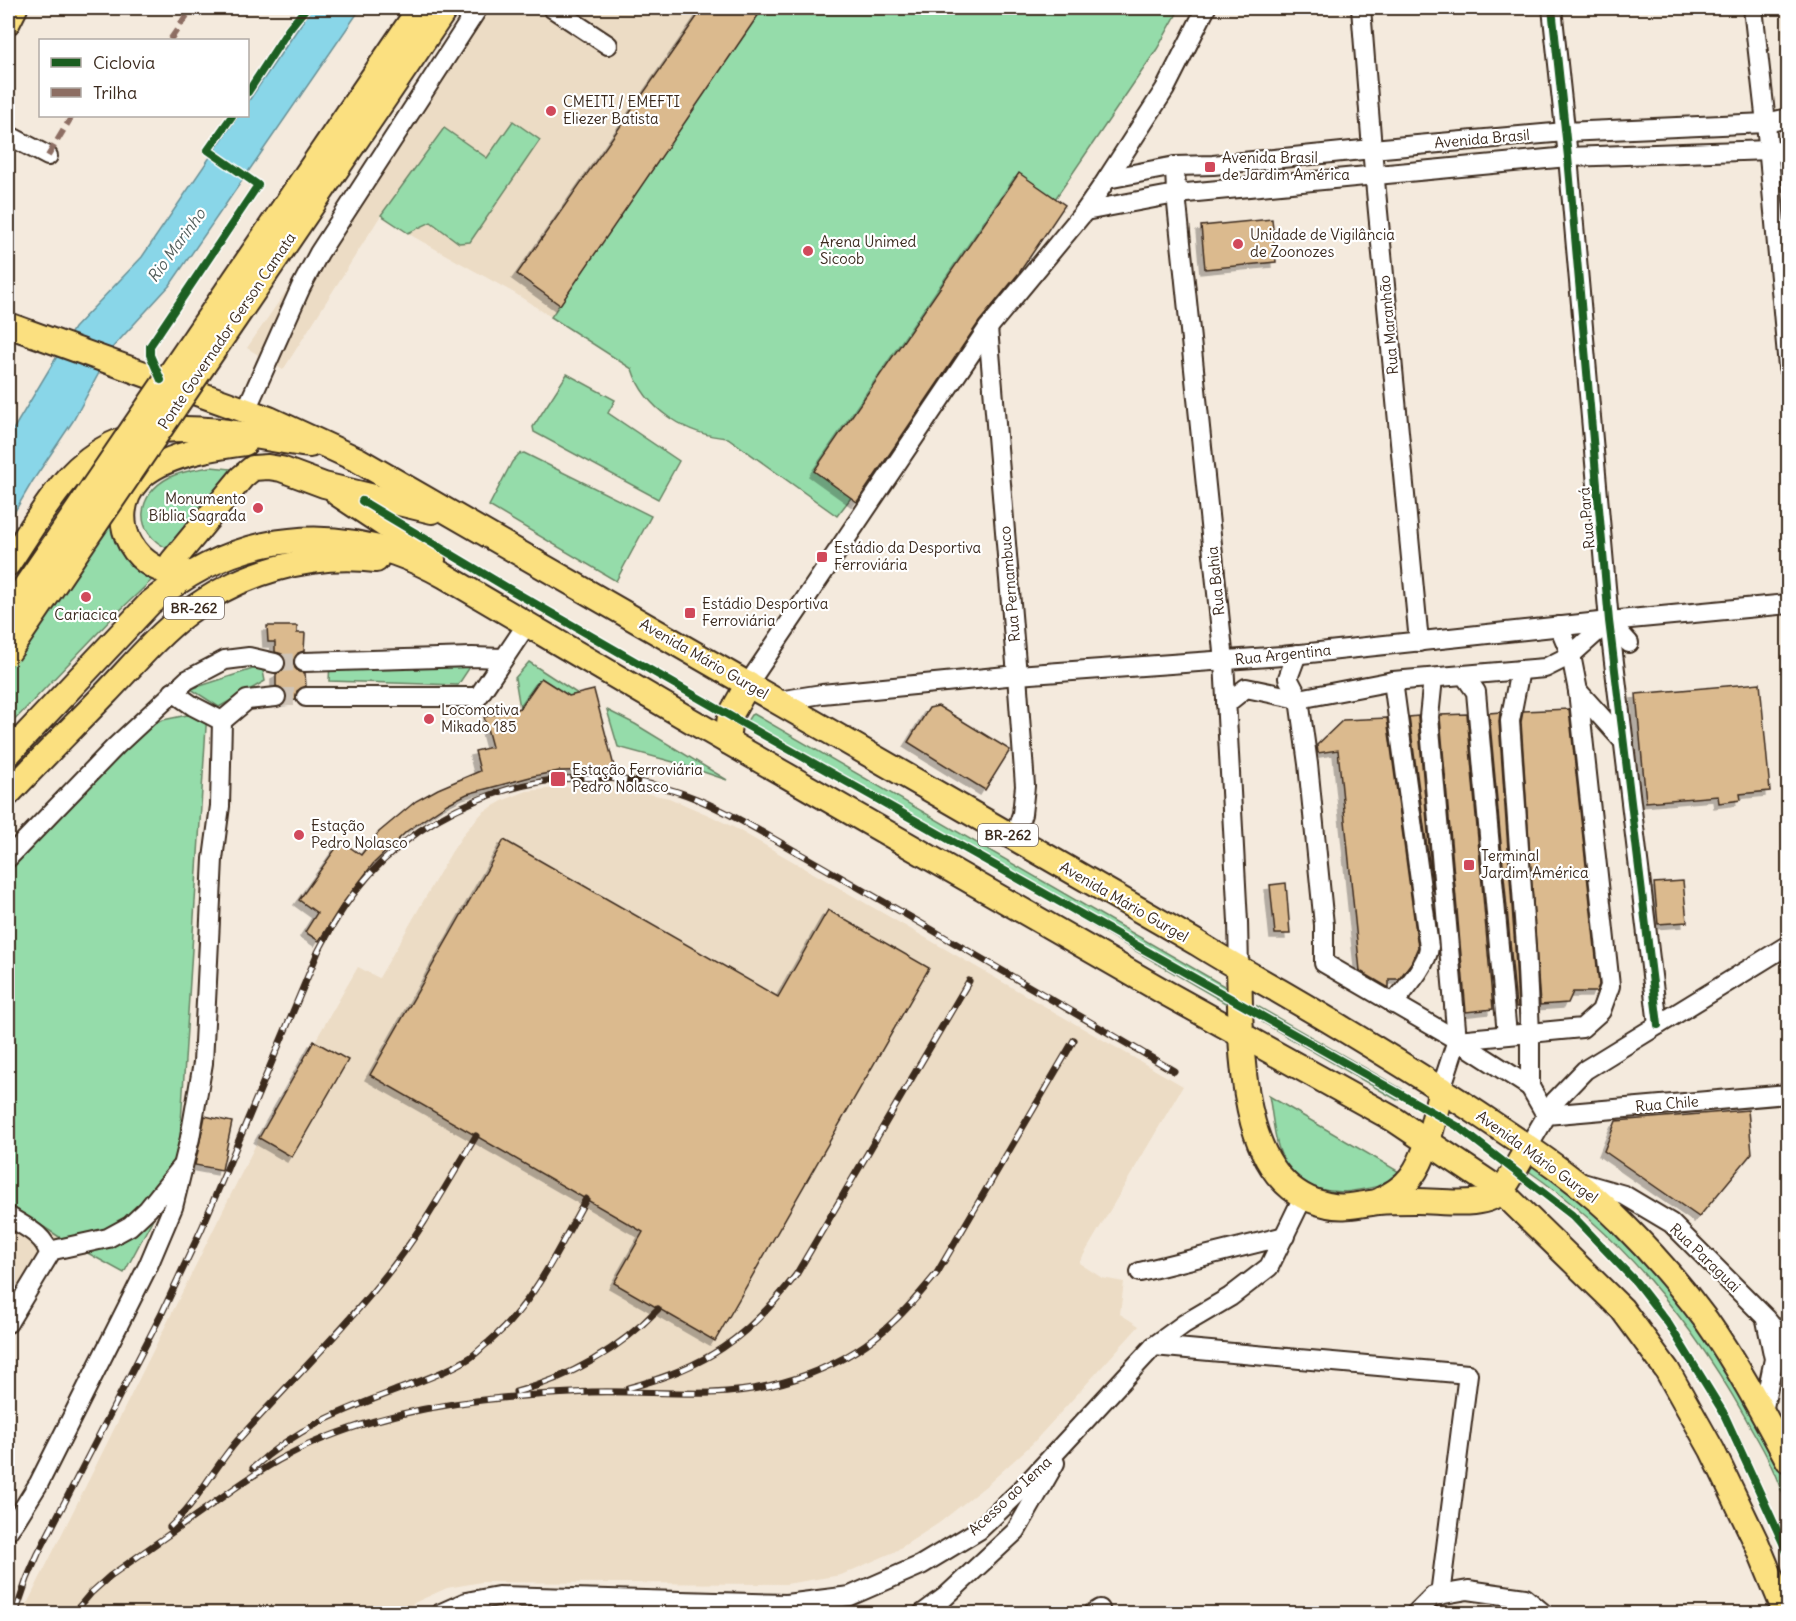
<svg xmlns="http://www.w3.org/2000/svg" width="1796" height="1621" viewBox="0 0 1796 1621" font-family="Delius,sans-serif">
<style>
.built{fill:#ecdcc5}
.green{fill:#95dcaa;stroke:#688364;stroke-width:1.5}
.water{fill:#89d6e8;stroke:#6a9197;stroke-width:1.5}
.building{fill:#dbba8e;stroke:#3b2a1e;stroke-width:1.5;filter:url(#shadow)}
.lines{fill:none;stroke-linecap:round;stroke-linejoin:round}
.minor-tunnel{stroke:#cfc4b7;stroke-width:18;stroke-dasharray:18 9;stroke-linecap:butt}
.minor-casing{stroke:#3b2a1e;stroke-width:22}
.major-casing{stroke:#3b2a1e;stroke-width:28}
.minor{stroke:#fff;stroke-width:18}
.major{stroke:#fbe080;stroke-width:24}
.rail-casing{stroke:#3b2a1e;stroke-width:7}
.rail{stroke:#fff;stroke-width:4.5;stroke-dasharray:14;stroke-linecap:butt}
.major-bridge-casing{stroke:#3b2a1e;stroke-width:28;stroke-linecap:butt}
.major-bridge{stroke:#fbe080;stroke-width:24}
.quiet{stroke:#8d6e63;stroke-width:6;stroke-dasharray:12 6;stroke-linecap:butt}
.cycleway-casing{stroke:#fff;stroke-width:11}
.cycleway{stroke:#1b5e20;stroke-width:8}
.poi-dot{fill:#d1495b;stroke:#fff;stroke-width:2}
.labels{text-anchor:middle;stroke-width:4.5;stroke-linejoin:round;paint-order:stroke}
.shield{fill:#fff;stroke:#766a62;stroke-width:1.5}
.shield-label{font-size:14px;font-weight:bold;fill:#3b2a1e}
.poi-label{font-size:15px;fill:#3b2a1e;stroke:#fff;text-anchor:start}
.street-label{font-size:15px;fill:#3b2a1e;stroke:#fff}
.water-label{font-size:16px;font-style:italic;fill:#525e5b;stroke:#fff}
</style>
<defs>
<filter id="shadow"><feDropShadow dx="-5" dy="5" stdDeviation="0" flood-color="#0004"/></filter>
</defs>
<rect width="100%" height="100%" fill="#f4eadd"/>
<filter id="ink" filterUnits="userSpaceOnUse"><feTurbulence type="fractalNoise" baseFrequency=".0167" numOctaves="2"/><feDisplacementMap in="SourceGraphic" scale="12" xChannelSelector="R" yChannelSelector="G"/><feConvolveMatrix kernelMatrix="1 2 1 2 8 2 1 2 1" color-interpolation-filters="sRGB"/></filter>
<g filter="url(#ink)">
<g class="built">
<polygon points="481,8 763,8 551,317 516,294 414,237 381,215 283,370 247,348"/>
<polygon points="578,786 626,789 669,798 711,816 735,828 1183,1086 1079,1263 1102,1278 1124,1282 1120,1314 1139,1326 1032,1444 987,1485 939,1523 894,1552 841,1575 786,1584 482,1582 447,1588 416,1602 398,1613 33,1614 24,1610 259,1138 358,967 379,978 451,853 465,832 483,812 504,800 527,791"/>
<polygon points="8,1204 64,1240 8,1330"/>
</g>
<g class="green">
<path d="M763 8H1180L1157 49 860 486 837 516 728 438C687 435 645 410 632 369L551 317Z"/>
<polygon points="513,121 540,140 470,242 459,243 431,222 408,233 381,215 444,128 487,158"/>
<polygon points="567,374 615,400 608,413 679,461 658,499 534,432 533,427"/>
<polygon points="524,453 651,516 616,581 489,506 512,462 519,454"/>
<path d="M211 467 232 469 169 549C132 533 136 494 170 477 183 471 197 469 211 467Z"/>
<path d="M110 519C114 547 127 566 152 580L115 615 8 727V670Z"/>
<polygon points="330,662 470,667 458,685 329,681"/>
<polygon points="529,662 578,694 569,696 541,678 520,708 515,678"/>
<polygon points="262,666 265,681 219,707 191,689"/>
<polygon points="607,710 635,724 727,780 677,763 618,747"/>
<polygon points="207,711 180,1139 171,1176 157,1211 124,1273 64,1240 8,1204 8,872 131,741 145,728 163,720"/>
<polygon points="754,714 1231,990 1232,1007 750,727 747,721 751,715"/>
<polygon points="1257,1006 1402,1089 1404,1092 1404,1098 1397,1100 1262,1022"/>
<path d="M1269 1096 1401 1173 1396 1182C1364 1189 1331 1201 1302 1180 1295 1174 1287 1168 1283 1159 1274 1141 1273 1116 1269 1096Z"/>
<path d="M1534 1160 1655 1264 1781 1455 1788 1473V1507C1782 1492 1776 1476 1769 1461 1762 1446 1753 1432 1745 1417 1690 1319 1620 1234 1527 1170Z"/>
</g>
<polygon class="water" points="312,8 361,8 170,285 113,347 73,421 32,482 8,523 8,438 74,328 142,257 238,116 248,116 248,102"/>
<g class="building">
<polygon points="703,8 763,8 560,305 517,274"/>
<polygon points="1019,173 1065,205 1019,273 979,322 857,502 814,471"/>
<polygon points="1272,219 1276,262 1205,269 1201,226"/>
<polygon points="267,626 297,626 297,633 305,633 304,651 298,653 293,662 295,668 299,672 305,673 306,686 297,691 296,700 287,701 287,695 285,690 276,686 276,674 284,670 286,660 282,654 275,652 275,642 268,642"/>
<polygon points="541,678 569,696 594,690 615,770 559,771 534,776 467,794 447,804 407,831 373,864 343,903 319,941 305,932 317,913 299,900 341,841 361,855 379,832 416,801 438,789 480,771 475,751 492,747 484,717 520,708"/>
<polygon points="1760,683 1770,791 1740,794 1741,800 1719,803 1718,796 1646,802 1636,694"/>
<polygon points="938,706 1010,750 985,790 908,742 929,708"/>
<polygon points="1569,709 1599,985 1596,992 1573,992 1568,1003 1540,1005 1521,722 1523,711"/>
<polygon points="1500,712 1499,722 1515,948 1518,1007 1516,1007 1489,713"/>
<polygon points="1467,714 1493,1009 1466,1012 1440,717 1440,715"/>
<polygon points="1418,716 1418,718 1433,891 1409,717"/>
<polygon points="1387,718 1418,947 1411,963 1399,979 1389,979 1389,988 1360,971 1338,750 1318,753 1317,745 1343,720"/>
<polygon points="504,840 778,997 828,910 929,968 715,1341 614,1283 643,1232 370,1075"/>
<polygon points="1683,881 1687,922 1658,924 1654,883"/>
<polygon points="1286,883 1290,934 1275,934 1270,885"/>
<polygon points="314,1041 348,1060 292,1157 259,1138"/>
<polygon points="1748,1110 1752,1153 1699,1217 1604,1151 1616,1121"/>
<polygon points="205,1116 232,1122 222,1170 195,1165"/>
</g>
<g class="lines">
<g class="minor-tunnel">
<polyline points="275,663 304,662"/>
<polyline points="276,697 306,697"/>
</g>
<g class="minor-casing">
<g id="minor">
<polyline points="552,8 608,45"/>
<polyline points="1361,8 1372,149 1419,642"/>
<polyline points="1552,8 1568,157 1609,621 1658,1025"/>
<polyline points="1753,8 1766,123 1788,367"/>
<polyline points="8,135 48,156"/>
<polyline points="1175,166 1176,194 1224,661 1238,922 1239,969"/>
<polyline points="1107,179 1175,166 1213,165 1372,149 1565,132 1766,123 1788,118"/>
<polyline points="1085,211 1176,194 1568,157 1769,150 1788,153"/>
<polyline points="988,328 1017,675 1025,786 1022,814 1014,838"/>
<polyline points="246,410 301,287 319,253 478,8"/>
<polyline points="1609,621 1629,643"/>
<polyline points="1297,654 1288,678 1299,699 1308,764 1324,925 1324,963 1457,1040 1530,1087"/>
<polyline points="304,662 472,657 504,658"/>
<polyline points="1520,670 1510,721 1526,947 1530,1033 1530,1087 1546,1115"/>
<polyline points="1464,675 1476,692 1507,1035"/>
<polyline points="1433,678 1429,717 1457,1040 1441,1089"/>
<path d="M1393 681 1429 947C1428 964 1404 990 1393 1004"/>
<polyline points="748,684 988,328 1085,211 1107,179 1165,89 1206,8"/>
<polyline points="1578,691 1624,742"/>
<polyline points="173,692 193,706 222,721"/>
<polyline points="306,697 478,697 527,624"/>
<polyline points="778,701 822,694 1017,675 1282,656 1609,621 1788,604"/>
<polyline points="1226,704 1246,688 1299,699 1393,681 1545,668 1571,655 1609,621"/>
<polyline points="8,858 116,746 187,680 225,660 249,657 275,663"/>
<polyline points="1457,1040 1582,1028 1601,1011 1610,986 1578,691 1571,655 1559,626"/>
<polyline points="1546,1115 1788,1094"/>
<polyline points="1528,1147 1555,1101 1585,1070 1788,945"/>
<polyline points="1579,1182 1624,1195 1671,1223 1766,1318 1788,1345"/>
<path d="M8 1216C23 1226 46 1235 49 1255L8 1323"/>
<polyline points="49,1251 108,1238 130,1226 148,1209 181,1168"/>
<polyline points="1140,1272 1285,1236"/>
<polyline points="1154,1346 1468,1374 1440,1595"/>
<polyline points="1763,1412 1774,1359 1766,1320"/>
<polyline points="8,1531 16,1520 39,1483 148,1266 173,1207 190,1138 203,1063 213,859 220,806 222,721 247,700 276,697"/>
<polyline points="439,1614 466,1602 498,1596 786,1604 850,1596 921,1565 979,1530 1020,1491 1154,1346 1184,1324 1230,1297 1269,1267 1303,1197"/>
<polyline points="922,1614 945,1597 1016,1531 1055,1463"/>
<polyline points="1092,1614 1100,1609"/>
<polyline points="1415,1614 1433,1596 1468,1590 1525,1598 1544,1614"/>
</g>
</g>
<g class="major-casing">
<g id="major">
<polyline points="8,22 15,8"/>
<path d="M8 325 269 419 358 460 1197 943C1224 960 1251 975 1279 991 1353 1034 1427 1079 1498 1127 1541 1156 1586 1186 1623 1224 1653 1254 1681 1286 1706 1320 1737 1364 1763 1413 1788 1460"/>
<polyline points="338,494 415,545 433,560"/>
<path d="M8 564C27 536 45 504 68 478 137 403 224 433 310 445"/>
<polyline points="177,573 172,562 242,477 253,468 268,467 281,469 324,485 432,511"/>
<path d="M188 573C137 579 102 519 138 480 160 455 214 447 245 443"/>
<polyline points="727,741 730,716 748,684"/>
<path d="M8 754 150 603C222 544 305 523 395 553 412 559 429 567 445 576L690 720 1166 993 1395 1120 1501 1191 1622 1309 1667 1370 1712 1450 1757 1544 1786 1614"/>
<path d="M8 794C40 760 73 727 106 693 132 666 157 636 187 613 239 573 310 552 376 560"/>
<path d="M1239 969C1242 1042 1234 1187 1328 1205 1345 1209 1361 1204 1378 1202 1390 1201 1402 1201 1414 1201 1438 1200 1485 1210 1502 1190 1511 1178 1520 1160 1528 1147"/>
<path d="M1377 1202C1389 1195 1402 1189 1411 1177 1428 1155 1434 1117 1441 1089"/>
</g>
</g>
<use href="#minor" class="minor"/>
<use href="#major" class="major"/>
<g class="rail-casing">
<g id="rail">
<path d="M628 1388C706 1367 747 1339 796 1275L969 981"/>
<path d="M516 1392C569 1378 620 1349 658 1309"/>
<path d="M253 1468C300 1425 347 1409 405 1387 426 1379 449 1371 468 1359 475 1355 482 1347 489 1342 535 1302 557 1251 586 1199"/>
<path d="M170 1527C197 1502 214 1468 237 1441 286 1386 339 1335 384 1278 420 1234 447 1184 476 1136"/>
<path d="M15 1614 27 1579 38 1554 162 1313 202 1228 318 952C329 931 340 911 355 892 428 797 560 754 675 791 710 802 742 821 774 839 818 864 861 889 905 914 994 966 1084 1018 1174 1071"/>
<path d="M73 1614 91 1593 110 1576C143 1553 175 1530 208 1507 234 1489 260 1469 288 1455 316 1440 344 1430 374 1421 444 1401 519 1395 591 1392 631 1391 671 1394 711 1393 777 1391 846 1368 894 1321 910 1306 923 1290 937 1273L1074 1040"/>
</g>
</g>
<use href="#rail" class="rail"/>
<g class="major-bridge-casing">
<g id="major-bridge">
<polyline points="8,612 420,8"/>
<polyline points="8,653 446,8"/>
</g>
</g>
<use href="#major-bridge" class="major-bridge"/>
<g class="quiet">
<polyline points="170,40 192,8"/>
<polyline points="48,156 72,116"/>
</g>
<g class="cycleway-casing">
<g id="cycleway">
<polyline points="1552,8 1568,157 1609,621 1658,1025"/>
<polyline points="248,92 289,29 306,8"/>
<polyline points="161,380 150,355 150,346 258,185 208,150 232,116"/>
<polyline points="362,501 506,587 730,716 1457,1126 1572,1215 1636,1282 1668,1323 1723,1412 1788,1554"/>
</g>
</g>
<use href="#cycleway" class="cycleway"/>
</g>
</g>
<g class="poi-dot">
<circle cx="551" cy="111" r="6"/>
<rect x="1204" y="161" width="12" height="12" rx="3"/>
<circle cx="1238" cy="244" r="6"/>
<circle cx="808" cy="251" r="6"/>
<circle cx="258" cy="508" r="6"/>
<rect x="816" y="551" width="12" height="12" rx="3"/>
<circle cx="86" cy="597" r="6"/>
<rect x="684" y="607" width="12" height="12" rx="3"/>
<circle cx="429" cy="719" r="6"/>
<rect x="550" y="771" width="16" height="16" rx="3"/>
<circle cx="299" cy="835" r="6"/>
<rect x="1463" y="859" width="12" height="12" rx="3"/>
</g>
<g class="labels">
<g class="shield">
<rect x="164" y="597" width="60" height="22" rx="4.5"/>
<rect x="978" y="824" width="60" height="22" rx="4.5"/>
</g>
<g class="shield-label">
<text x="194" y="613">BR-262</text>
<text x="1008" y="840">BR-262</text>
</g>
<g class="poi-label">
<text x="563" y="107">CMEITI / EMEFTI<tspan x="563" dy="17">Eliezer Batista</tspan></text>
<text x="1222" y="163">Avenida Brasil<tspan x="1222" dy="17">de Jardim América</tspan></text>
<text x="1250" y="240">Unidade de Vigilância<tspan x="1250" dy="17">de Zoonozes</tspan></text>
<text x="820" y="247">Arena Unimed<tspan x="820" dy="17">Sicoob</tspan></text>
<text x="246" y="504" text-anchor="end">Monumento<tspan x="246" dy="17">Bíblia Sagrada</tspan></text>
<text x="834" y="553">Estádio da Desportiva<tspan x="834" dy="17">Ferroviária</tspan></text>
<text x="702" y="609">Estádio Desportiva<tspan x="702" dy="17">Ferroviária</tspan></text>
<text x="86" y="620" text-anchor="middle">Cariacica</text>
<text x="441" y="715">Locomotiva<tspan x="441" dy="17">Mikado 185</tspan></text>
<text x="572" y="775">Estação Ferroviária<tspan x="572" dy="17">Pedro Nolasco</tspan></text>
<text x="311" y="831">Estação<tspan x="311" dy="17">Pedro Nolasco</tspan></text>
<text x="1481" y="861">Terminal<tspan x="1481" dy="17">Jardim América</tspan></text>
</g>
<g class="street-label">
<text transform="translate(1482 139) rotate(-5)" y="5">Avenida Brasil</text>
<text transform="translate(1389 325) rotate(-95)" y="5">Rua Maranhão</text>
<text transform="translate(227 331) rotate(-56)" y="5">Ponte Governador Gerson Camata</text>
<text transform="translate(1587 518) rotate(-95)" y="5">Rua Pará</text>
<text transform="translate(1216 581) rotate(-96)" y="5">Rua Bahia</text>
<text transform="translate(1010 584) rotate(-95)" y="5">Rua Pernambuco</text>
<text transform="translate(1283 655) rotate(-6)" y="5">Rua Argentina</text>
<text transform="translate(704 659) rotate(30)" y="5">Avenida Mário Gurgel</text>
<text transform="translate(1124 902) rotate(30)" y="5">Avenida Mário Gurgel</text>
<text transform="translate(1667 1104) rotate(-5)" y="5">Rua Chile</text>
<text transform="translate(1537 1157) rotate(36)" y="5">Avenida Mário Gurgel</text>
<text transform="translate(1705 1258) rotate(44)" y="5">Rua Paraguai</text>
<text transform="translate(1010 1496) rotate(-43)" y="5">Acesso ao Iema</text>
</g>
<g class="water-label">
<text transform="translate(176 245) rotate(-54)" y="6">Rio Marinho</text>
</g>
</g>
<rect width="1796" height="1621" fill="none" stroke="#fff" stroke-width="30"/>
<rect x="15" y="15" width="1766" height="1591" fill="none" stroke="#3b2a1e" stroke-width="2" filter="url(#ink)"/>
<rect x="39" y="39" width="210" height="78" fill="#ffffff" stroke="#b1aaa5" stroke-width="1.5"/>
<rect x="51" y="58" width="30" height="9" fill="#1b5e20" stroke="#b1aaa5" stroke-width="1.5"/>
<text x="93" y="69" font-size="18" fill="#3b2a1e">Ciclovia</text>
<rect x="51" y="88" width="30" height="9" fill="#8d6e63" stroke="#b1aaa5" stroke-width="1.5"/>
<text x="93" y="99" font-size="18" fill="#3b2a1e">Trilha</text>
</svg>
